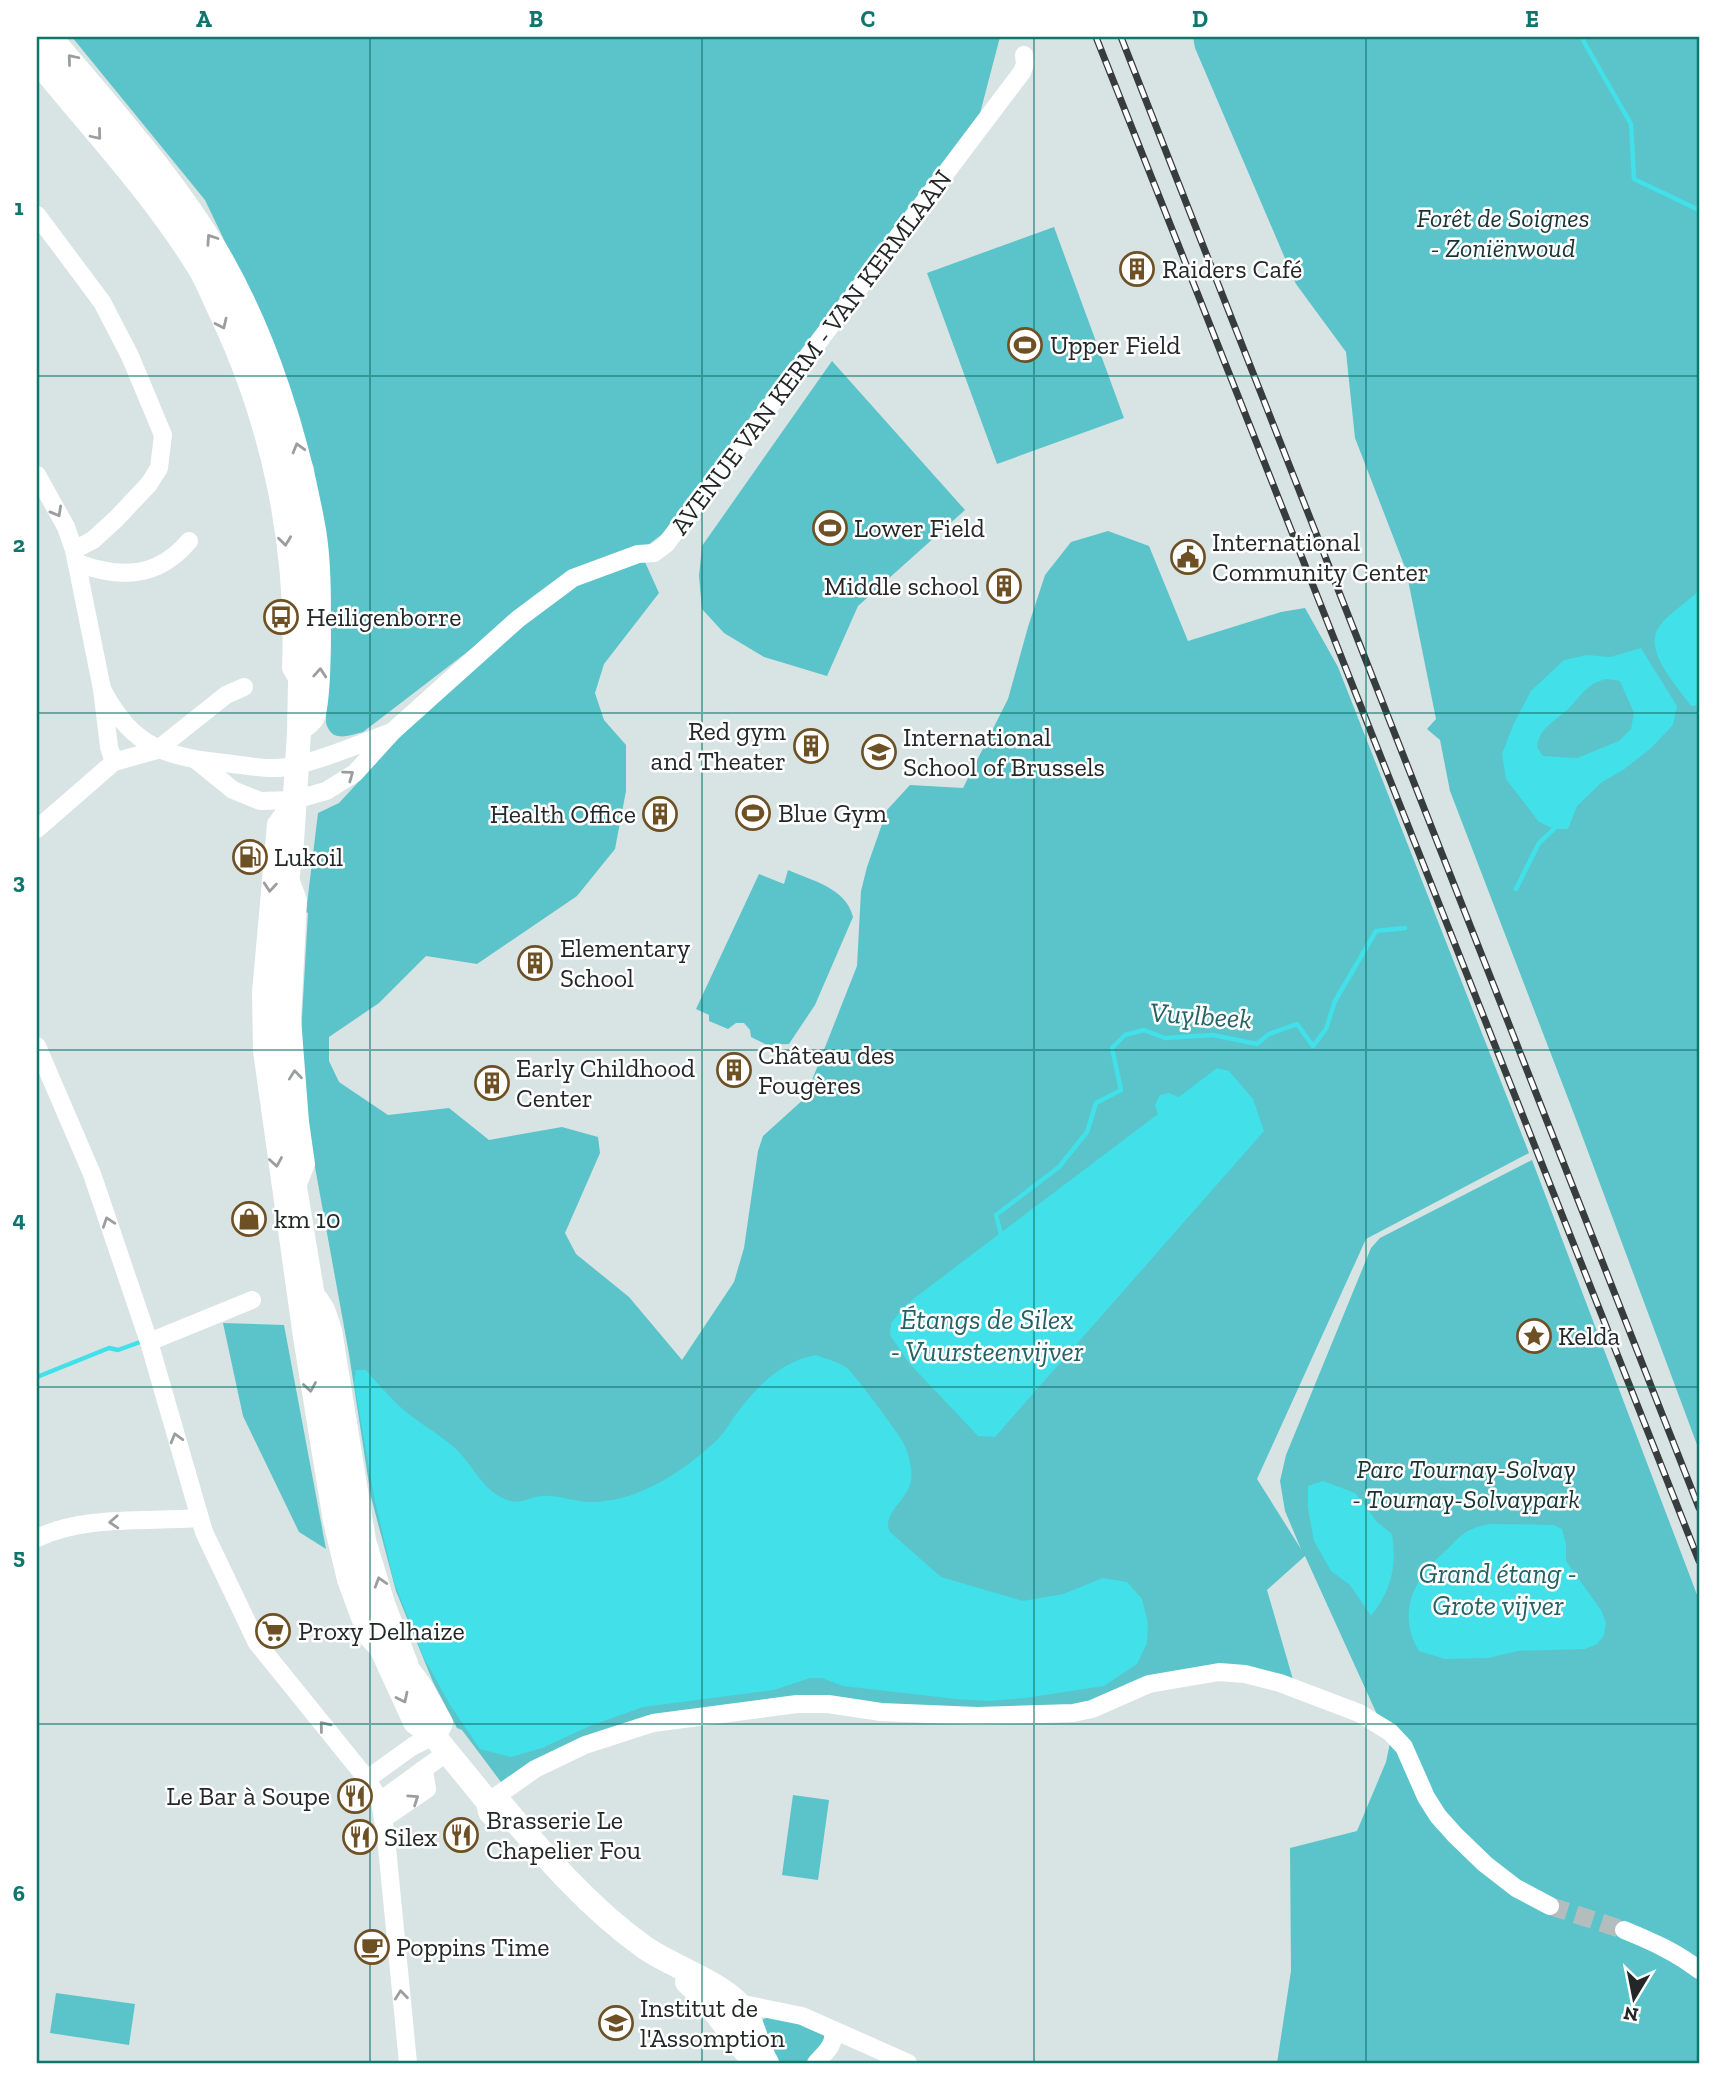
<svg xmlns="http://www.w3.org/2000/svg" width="1736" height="2100" viewBox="0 0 1736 2100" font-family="'Zilla Slab',serif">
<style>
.green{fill:#5ac4ca}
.water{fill:#42e0e8;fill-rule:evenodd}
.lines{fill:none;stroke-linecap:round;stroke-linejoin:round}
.stream{stroke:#42e0e8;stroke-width:4.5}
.street-tunnel{stroke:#b4bdbd;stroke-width:18;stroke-dasharray:18 9;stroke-linecap:butt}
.street{stroke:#fff;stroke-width:18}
.secondary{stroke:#fff;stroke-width:24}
.rail-casing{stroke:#373c3c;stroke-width:7}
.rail{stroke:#fff;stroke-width:4.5;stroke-dasharray:13;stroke-linecap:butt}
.oneway{stroke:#9c9e9e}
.grid{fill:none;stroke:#0f766e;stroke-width:2;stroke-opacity:0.55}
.labels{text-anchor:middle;stroke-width:5;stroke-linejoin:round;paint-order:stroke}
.park-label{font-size:26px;font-style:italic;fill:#193334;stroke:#fff}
.poi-label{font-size:26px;fill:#232727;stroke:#fff;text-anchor:start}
.street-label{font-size:26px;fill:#232727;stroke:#fff}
.water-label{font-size:28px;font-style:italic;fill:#246265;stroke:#fff}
.neatline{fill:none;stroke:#0f766e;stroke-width:2.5}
.grid-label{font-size:23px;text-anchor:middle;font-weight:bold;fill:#0f766e}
</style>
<rect width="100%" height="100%" fill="#d8e3e3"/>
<g class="green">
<path d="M72 37H1000L978 121 665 532 640 551 659 593 604 664 595 693 604 720 626 745V791L615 849 577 896 477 964 426 956 379 1003 329 1037V1061L339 1082 388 1115 449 1108 489 1140 562 1127 598 1137 600 1153 565 1233 576 1254 629 1297 682 1360 734 1282 744 1248 758 1151 763 1136 805 1098 857 966 861 891 867 867 887 810 910 785 963 788 1008 699 1028 627 1045 575 1071 542 1108 531 1149 546 1188 641 1281 612 1305 608 1338 667 1529 1153 1366 1239 1257 1479 1301 1549 1285 1511 1280 1481 1286 1455 1371 1248 1380 1238 1532 1160 1699 1600V2063H1277L1291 1971 1290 1848 1357 1831 1386 1762 1390 1743 1305 1556 1267 1590 1294 1683 1244 1668 1087 1704 1048 1710 879 1705 660 1718 504 1786 462 1730 457 1728 433 1682 396 1591 371 1497 349 1354 309 1134 301 1034 308 913 306 912 318 813 339 803 505 623 363 732C347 736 332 743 326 723L328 627 314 468 260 315 205 200Z"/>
<polygon points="1193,37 1699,37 1699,1450 1574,1114 1450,791 1440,740 1427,729 1436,719 1406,570 1355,438 1346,352 1296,284 1195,48"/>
<polygon points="1054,227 1124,418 997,464 927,273"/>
<polygon points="832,361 965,510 858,606 827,676 764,657 724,633 702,609 699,576 702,546"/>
<path d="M788 870C813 881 846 888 853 917L815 1005 789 1044 767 1045 751 1037 750 1030 744 1023H736L728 1029 709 1021V1015L696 1009 759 874 784 884Z"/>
<polygon points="223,1323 284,1325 326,1549 299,1532 243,1416"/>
<polygon points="793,1795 829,1800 818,1880 782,1875"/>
<polygon points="56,1993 135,2004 129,2045 50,2033"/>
<polygon points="768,2017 787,2017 825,2035 826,2040 812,2063 773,2063 762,2020"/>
</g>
<g class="water">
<path d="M1699 591V705L1691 706C1677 685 1640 649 1661 624 1669 614 1689 600 1699 591Z"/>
<path d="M1641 648 1677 706 1673 725 1650 749 1623 770 1602 782 1577 806 1568 829H1554L1539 822 1506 779 1502 754 1514 723 1531 691 1564 660 1587 655 1610 657ZM1607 679 1620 681 1634 713 1631 729 1619 741 1577 758 1543 756 1537 747C1539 727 1555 722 1568 709 1582 696 1586 683 1607 679Z"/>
<polygon points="1217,1068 1229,1071 1253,1099 1264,1131 995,1437 978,1436 909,1363 890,1335 891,1323 908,1303 1158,1114 1155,1105 1160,1095 1169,1093 1179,1097"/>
<path d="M816 1355C826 1359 839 1362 847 1368 853 1372 899 1434 903 1442 909 1454 914 1473 910 1485 905 1501 881 1516 890 1532L941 1577 1023 1601 1063 1594 1103 1578 1127 1582 1142 1599 1148 1623 1147 1643 1137 1664 1104 1686 1025 1698 988 1701 956 1699 843 1686 822 1678H810L774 1690 643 1707 590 1726 542 1748 511 1757 480 1749 450 1705 423 1656 394 1582 374 1497 354 1382 356 1370H366C376 1382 387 1394 398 1405 416 1422 439 1433 457 1450 475 1468 484 1493 510 1501 521 1504 530 1497 541 1496 559 1494 576 1503 593 1502 639 1501 682 1472 715 1442 724 1434 730 1422 737 1413 758 1385 782 1361 816 1355Z"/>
<path d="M1323 1481 1355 1493 1377 1522 1392 1534C1397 1568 1391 1590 1371 1616L1350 1585 1331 1571 1314 1541 1308 1508V1486Z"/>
<path d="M1490 1524 1554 1525 1562 1529 1566 1544V1561L1601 1610 1606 1623 1604 1635 1597 1644 1585 1649 1518 1651 1488 1658 1445 1659 1419 1651C1397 1615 1413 1580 1441 1555 1461 1537 1462 1529 1490 1524Z"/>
</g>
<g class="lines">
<g class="stream">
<polyline points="1583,37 1584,42 1631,124 1634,179 1699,210"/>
<polyline points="1516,889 1539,843 1554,829 1555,825"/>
<polyline points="1002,1238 996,1215 1059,1167 1087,1132 1096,1103 1121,1090 1112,1048 1125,1035 1144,1030 1165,1038 1213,1035 1257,1044 1269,1034 1297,1024 1313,1046 1326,1029 1335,1001 1376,931 1405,928"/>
<polyline points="37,1377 109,1348 118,1350 143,1341"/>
</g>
<polyline class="street-tunnel" points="1550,1906 1624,1930"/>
<g class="street">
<path d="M54 37C113 107 179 180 225 260 270 340 301 439 317 530 322 560 322 594 322 625 322 641 322 709 315 719 312 725 304 729 299 733"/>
<path d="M37 65C91 132 151 195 197 270 206 285 212 302 220 318 271 427 296 548 291 668L297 678"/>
<polyline points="37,215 102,302 130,356 163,435 159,468 149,484 116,519 93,540 74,550"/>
<polyline points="37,475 66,527 74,550 102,689 109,747 114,762"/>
<path d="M77 563C121 579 158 578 189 541"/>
<path d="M102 689C134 751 169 757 233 764 255 767 276 771 297 765 328 758 359 744 389 733"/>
<polyline points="196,760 233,790 260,801 294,800 326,791 355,773 392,732 518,619 573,578 638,554 654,553 666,544 1022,72 1025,64 1024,55"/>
<polyline points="294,800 276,824 261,993 262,1051 302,1337 332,1521 346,1580 367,1637 382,1653"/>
<polyline points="37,829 114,762 157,750 226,695 244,687"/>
<polyline points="290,879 298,900 292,1019 300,1122 306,1164 296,1189"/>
<polyline points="37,1046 92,1174 149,1342 204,1532 257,1643 367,1779 380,1801 386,1837 408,2063"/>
<polyline points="319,1298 326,1309 333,1330 367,1540 386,1603 409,1663"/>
<polyline points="149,1342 252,1300"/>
<path d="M37 1538C86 1515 146 1522 199 1518"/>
<polyline points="367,1779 413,1746 434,1736"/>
<polyline points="380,1801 446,1753"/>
<polyline points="488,1802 535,1769 585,1745 653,1723 797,1704 828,1704 881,1712 977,1716 1073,1713 1092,1709 1149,1684 1219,1672 1245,1674 1280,1683 1359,1713 1390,1732 1404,1747 1426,1797 1438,1816 1455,1835 1485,1864 1516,1888 1550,1906"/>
<polyline points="383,1819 427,1789 425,1776 422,1770"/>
<path d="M1624 1930C1651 1941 1676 1952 1699 1970"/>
<polyline points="738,2003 802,2016 908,2063"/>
<path d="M816 2063C825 2053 836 2044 833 2030"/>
</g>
<g class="secondary">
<polyline points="37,38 141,165 211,264 248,342 273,411 290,476 301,531 306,587 307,638 300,683 299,733 292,842 280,939 277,983 278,1051 288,1145 355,1551 380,1629 401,1665 408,1670 421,1687 441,1723 434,1736"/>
<polyline points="382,1650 415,1722 434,1736 488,1802 490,1812 495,1817"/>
<path d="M488 1802 500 1803C544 1855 588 1907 644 1947 671 1966 718 1981 740 2005 754 2021 756 2045 767 2063"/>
<path d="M687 1982C714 2006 731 2036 755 2063"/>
</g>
<g class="rail-casing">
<g id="rail">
<polyline points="1096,37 1699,1561"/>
<polyline points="1121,37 1699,1508"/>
</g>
</g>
<use href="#rail" class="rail"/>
</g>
<defs><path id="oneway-chevron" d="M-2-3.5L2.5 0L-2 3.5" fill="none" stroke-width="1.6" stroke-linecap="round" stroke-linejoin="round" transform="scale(1.75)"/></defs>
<g class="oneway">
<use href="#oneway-chevron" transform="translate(72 59) rotate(-130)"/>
<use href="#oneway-chevron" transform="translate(97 135) rotate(50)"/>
<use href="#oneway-chevron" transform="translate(211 239) rotate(-124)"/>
<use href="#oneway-chevron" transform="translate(222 324) rotate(65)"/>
<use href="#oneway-chevron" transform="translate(298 448) rotate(-106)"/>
<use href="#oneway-chevron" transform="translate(57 512) rotate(61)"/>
<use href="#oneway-chevron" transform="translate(285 541) rotate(83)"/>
<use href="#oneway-chevron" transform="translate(320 673) rotate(-86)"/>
<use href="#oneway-chevron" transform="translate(349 775) rotate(-36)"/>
<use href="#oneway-chevron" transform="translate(270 887) rotate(95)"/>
<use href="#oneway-chevron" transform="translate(295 1075) rotate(-96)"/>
<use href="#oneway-chevron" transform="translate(276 1162) rotate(81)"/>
<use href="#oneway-chevron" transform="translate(108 1222) rotate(-109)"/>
<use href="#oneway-chevron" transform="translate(310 1387) rotate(81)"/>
<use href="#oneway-chevron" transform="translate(176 1438) rotate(-106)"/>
<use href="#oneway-chevron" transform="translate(114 1522) rotate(177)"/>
<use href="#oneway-chevron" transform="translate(380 1582) rotate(-107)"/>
<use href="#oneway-chevron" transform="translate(403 1698) rotate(64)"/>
<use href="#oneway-chevron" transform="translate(324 1726) rotate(-129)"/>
<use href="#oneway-chevron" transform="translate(414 1799) rotate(-34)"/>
<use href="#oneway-chevron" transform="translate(401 1995) rotate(-96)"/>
</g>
<path class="grid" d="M370 37V2063M702 37V2063M1034 37V2063M1366 37V2063M37 376H1699M37 713H1699M37 1050H1699M37 1387H1699M37 1724H1699"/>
<defs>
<g id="building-ring" transform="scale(1.75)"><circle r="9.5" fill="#fff" stroke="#6d5023" stroke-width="1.5"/><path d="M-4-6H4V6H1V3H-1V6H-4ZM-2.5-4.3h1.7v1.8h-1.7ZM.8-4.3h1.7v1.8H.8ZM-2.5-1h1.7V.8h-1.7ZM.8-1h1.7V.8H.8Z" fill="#6d5023"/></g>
<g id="stadium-ring" transform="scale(1.75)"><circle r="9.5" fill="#fff" stroke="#6d5023" stroke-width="1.5"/><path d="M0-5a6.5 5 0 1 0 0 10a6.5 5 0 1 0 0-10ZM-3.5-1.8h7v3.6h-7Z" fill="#6d5023"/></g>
<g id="civic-ring" transform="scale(1.75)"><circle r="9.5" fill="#fff" stroke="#6d5023" stroke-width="1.5"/><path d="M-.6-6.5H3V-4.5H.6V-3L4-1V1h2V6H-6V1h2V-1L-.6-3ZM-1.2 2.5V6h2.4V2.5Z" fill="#6d5023"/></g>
<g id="bus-ring" transform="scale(1.75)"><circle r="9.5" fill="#fff" stroke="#6d5023" stroke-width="1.5"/><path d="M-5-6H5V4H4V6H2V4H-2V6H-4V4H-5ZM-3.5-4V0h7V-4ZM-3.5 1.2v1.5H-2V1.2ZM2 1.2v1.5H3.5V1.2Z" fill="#6d5023"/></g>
<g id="school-ring" transform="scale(1.75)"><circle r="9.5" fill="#fff" stroke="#6d5023" stroke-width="1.5"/><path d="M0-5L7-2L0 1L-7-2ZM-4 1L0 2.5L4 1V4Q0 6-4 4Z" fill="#6d5023"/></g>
<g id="fuel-ring" transform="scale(1.75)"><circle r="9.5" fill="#fff" stroke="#6d5023" stroke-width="1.5"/><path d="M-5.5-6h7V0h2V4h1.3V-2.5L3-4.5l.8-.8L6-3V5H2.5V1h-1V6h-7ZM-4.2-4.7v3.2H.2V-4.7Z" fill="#6d5023"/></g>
<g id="shop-ring" transform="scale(1.75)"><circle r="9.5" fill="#fff" stroke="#6d5023" stroke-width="1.5"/><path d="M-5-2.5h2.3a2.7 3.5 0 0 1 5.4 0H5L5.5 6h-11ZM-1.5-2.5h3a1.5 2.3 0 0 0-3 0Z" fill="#6d5023"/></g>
<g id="sight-ring" transform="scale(1.75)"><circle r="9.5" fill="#fff" stroke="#6d5023" stroke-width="1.5"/><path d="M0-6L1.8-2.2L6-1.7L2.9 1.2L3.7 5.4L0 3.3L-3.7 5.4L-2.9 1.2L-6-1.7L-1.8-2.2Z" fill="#6d5023"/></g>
<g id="supermarket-ring" transform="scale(1.75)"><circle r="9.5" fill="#fff" stroke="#6d5023" stroke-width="1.5"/><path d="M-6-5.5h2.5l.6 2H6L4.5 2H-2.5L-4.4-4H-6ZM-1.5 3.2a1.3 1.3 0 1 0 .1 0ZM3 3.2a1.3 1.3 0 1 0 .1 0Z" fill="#6d5023"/></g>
<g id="restaurant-ring" transform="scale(1.75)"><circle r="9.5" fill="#fff" stroke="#6d5023" stroke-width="1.5"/><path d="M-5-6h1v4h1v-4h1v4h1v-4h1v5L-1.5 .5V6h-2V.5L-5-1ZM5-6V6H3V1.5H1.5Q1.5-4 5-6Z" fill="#6d5023"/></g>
<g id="cafe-ring" transform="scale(1.75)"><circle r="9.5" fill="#fff" stroke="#6d5023" stroke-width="1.5"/><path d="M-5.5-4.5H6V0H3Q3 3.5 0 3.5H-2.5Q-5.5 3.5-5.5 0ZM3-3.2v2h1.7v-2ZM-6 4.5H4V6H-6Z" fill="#6d5023"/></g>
</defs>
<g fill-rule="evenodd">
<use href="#building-ring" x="1137" y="269"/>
<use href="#stadium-ring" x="1025" y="345"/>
<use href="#stadium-ring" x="830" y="528"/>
<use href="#civic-ring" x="1188" y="557"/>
<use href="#building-ring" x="1004" y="586"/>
<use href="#bus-ring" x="281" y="617"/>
<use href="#building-ring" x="811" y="746"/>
<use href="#school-ring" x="879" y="752"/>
<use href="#stadium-ring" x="753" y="813"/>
<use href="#building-ring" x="660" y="814"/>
<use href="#fuel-ring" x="250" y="857"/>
<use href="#building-ring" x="535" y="963"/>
<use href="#building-ring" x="734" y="1070"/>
<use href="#building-ring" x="492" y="1083"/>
<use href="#shop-ring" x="249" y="1219"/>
<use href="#sight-ring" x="1534" y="1336"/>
<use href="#supermarket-ring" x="273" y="1631"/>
<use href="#restaurant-ring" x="355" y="1796"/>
<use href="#restaurant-ring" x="461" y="1835"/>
<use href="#restaurant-ring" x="360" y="1837"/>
<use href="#cafe-ring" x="372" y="1947"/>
<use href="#school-ring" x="616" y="2023"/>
</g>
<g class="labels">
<g class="park-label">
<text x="1503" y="227">Forêt de Soignes<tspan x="1503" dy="30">- Zoniënwoud</tspan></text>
<text x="1466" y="1478">Parc Tournay-Solvay<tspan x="1466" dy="30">- Tournay-Solvaypark</tspan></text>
</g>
<g class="poi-label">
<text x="1162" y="278">Raiders Café</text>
<text x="1050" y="354">Upper Field</text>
<text x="854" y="537">Lower Field</text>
<text x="1212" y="551">International<tspan x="1212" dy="30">Community Center</tspan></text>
<text x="979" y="595" text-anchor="end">Middle school</text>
<text x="306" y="626">Heiligenborre</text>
<text x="786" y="740" text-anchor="end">Red gym<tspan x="786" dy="30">and Theater</tspan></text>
<text x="903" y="746">International<tspan x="903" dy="30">School of Brussels</tspan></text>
<text x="778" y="822">Blue Gym</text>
<text x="636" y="823" text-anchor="end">Health Office</text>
<text x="274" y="866">Lukoil</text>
<text x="560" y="957">Elementary<tspan x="560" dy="30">School</tspan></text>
<text x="758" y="1064">Château des<tspan x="758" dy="30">Fougères</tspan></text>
<text x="516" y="1077">Early Childhood<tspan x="516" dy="30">Center</tspan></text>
<text x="274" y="1228">km 10</text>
<text x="1558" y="1345">Kelda</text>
<text x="298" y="1640">Proxy Delhaize</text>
<text x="330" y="1805" text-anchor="end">Le Bar à Soupe</text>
<text x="486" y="1829">Brasserie Le<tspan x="486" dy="30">Chapelier Fou</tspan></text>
<text x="384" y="1846">Silex</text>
<text x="396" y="1956">Poppins Time</text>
<text x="640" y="2017">Institut de<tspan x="640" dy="30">l'Assomption</tspan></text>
</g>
<g class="street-label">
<text transform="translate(811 352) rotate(-53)" y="9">AVENUE VAN KERM - VAN KERMLAAN</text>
</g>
<g class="water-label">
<text transform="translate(1201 1015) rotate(4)" y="10">Vuylbeek</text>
<text x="987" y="1329">Étangs de Silex<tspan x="987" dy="32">- Vuursteenvijver</tspan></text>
<text x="1498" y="1583">Grand étang -<tspan x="1498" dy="32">Grote vijver</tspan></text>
</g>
</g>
<rect width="1736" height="2100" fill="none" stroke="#ffffff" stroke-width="77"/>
<g transform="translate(1634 1998) rotate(190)" stroke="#ffffff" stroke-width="5" paint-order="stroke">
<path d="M0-5L12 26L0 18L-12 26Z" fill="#232727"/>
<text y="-10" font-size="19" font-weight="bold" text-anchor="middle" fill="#232727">N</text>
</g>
<rect x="38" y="38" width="1660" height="2024" class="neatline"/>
<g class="grid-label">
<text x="204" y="27">A</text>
<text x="536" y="27">B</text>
<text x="868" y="27">C</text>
<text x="1200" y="27">D</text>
<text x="1532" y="27">E</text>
<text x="19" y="215">1</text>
<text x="19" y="552">2</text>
<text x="19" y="889">3</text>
<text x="19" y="1227">4</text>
<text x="19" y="1564">5</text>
<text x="19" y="1901">6</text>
</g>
</svg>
